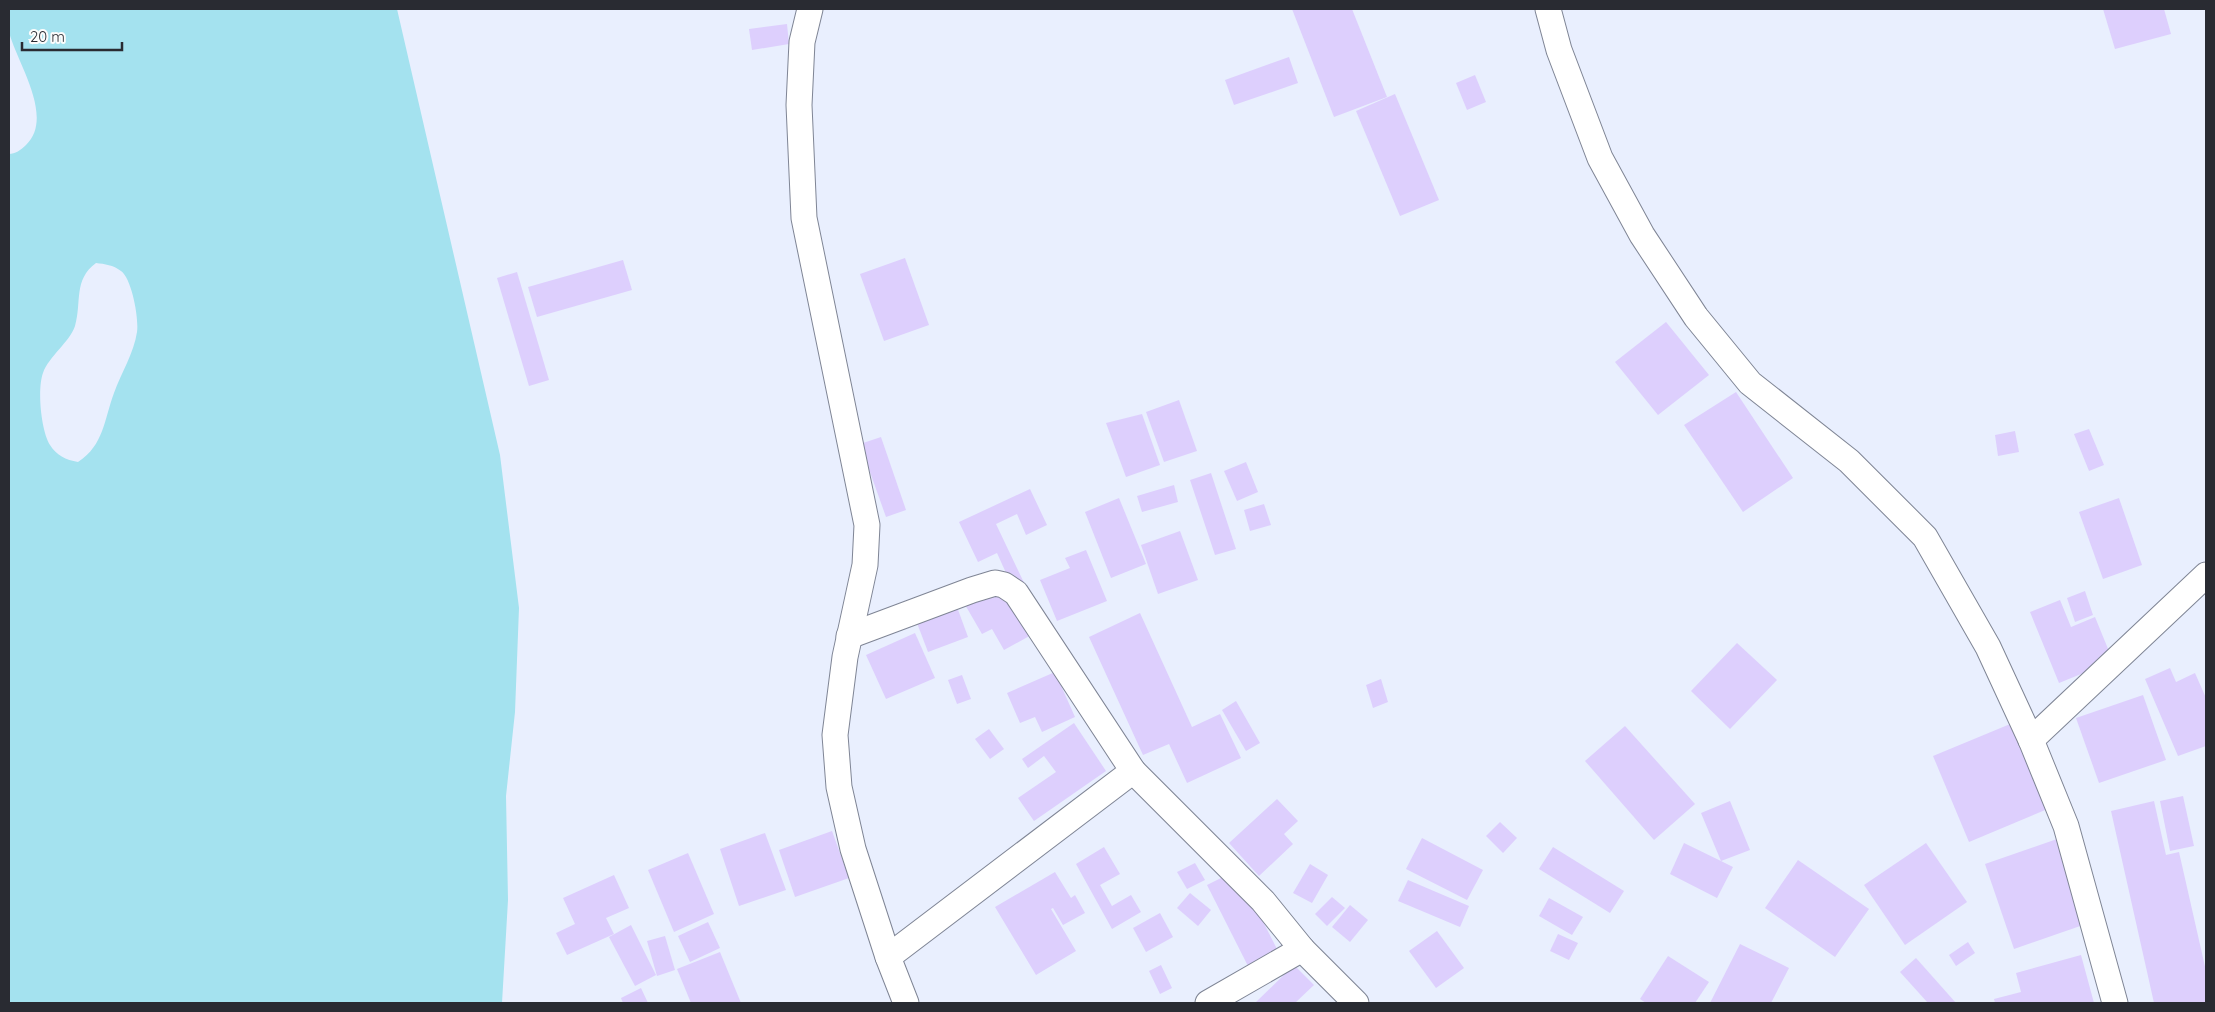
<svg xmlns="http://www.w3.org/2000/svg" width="2215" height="1012" viewBox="0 0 2215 1012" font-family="Quicksand,sans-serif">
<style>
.water{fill:#a4e2ef;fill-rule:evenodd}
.building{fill:#ddcffd}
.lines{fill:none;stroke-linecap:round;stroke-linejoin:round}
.street-casing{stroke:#7f8595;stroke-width:27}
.street{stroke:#fff;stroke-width:25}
</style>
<rect width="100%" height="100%" fill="#e9effe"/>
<path class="water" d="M9 9H397L500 455 519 608 515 712 506 796 508 900 502 1003H9V154C15 154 21 150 26 145 55 117 17 63 9 32 7 25 9 16 9 9ZM96 263C105 264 113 265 121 271 132 279 139 319 137 332 134 353 121 373 114 393 104 420 104 445 78 462 66 460 56 455 50 445 41 431 37 389 43 373 49 356 69 343 75 326 82 302 73 280 96 263Z"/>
<g class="building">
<polygon points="1292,9 1352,9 1387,97 1334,117"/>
<polygon points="2103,9 2164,9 2171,34 2115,49"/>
<polygon points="787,24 789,44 752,50 749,29"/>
<polygon points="1289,57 1298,83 1234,105 1225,80"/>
<polygon points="1475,75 1486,102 1467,110 1456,83"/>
<polygon points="1395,94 1439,200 1400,216 1356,111"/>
<polygon points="905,258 929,325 884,341 860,274"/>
<polygon points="623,260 632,290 537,317 528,287"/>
<polygon points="517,272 549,380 529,386 497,278"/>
<polygon points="1666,322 1709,375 1658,415 1615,362"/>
<polygon points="1736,392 1793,478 1743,512 1684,425"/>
<polygon points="1179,400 1197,451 1164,462 1146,412"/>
<polygon points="1142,414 1160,465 1126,477 1106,423"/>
<polygon points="2089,429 2104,465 2089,471 2074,434"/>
<polygon points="2015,431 2019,452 1998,456 1995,435"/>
<polygon points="881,437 906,510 886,517 860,444"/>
<polygon points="1246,462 1258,492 1237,501 1224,471"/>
<polygon points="1211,473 1236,549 1215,555 1190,480"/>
<polygon points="1174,485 1178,502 1142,512 1137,496"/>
<polygon points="1030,489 1047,525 1026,535 1017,514 996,524 1027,589 1016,595 997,553 978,562 959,522"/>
<polygon points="1119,498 1146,564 1111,578 1085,512"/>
<polygon points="2119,498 2142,565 2103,579 2079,512"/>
<polygon points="1264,504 1271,525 1250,531 1244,510"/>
<polygon points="1180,531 1198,580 1158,594 1141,545"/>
<polygon points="1086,550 1107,601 1057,621 1040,580 1070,568 1065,558"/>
<polygon points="1004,581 1033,634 1004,650 992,629 982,634 964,603"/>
<polygon points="2085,591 2093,615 2075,622 2067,598"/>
<polygon points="2060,600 2071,627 2095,617 2113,661 2059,683 2030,612"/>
<polygon points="957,607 968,637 928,652 917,623"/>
<polygon points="1140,613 1192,727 1220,714 1241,758 1187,783 1169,744 1143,755 1089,637"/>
<polygon points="915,633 935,678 886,699 866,655"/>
<polygon points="1737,643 1777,680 1730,729 1691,691"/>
<polygon points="2170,668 2176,682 2195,673 2206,698 2206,746 2178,756 2145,679"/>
<polygon points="1055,672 1075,717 1042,732 1035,717 1020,723 1007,693"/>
<polygon points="962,675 971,699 957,704 948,680"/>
<polygon points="1381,679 1388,702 1373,708 1366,685"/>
<polygon points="2143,695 2166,760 2099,783 2076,718"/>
<polygon points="1236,701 1260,743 1246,751 1222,710"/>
<polygon points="2015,722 2050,808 1969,842 1933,756"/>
<polygon points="1074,723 1106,771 1034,821 1018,798 1056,772 1044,756 1028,768 1022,759"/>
<polygon points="1625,726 1695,804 1654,840 1585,761"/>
<polygon points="989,729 1004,749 990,759 975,739"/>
<polygon points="2183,796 2194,846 2170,851 2160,801"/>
<polygon points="1277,799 1298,821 1284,834 1293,844 1259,876 1229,843"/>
<polygon points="1730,801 1750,850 1721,861 1733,867 1717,898 1670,874 1684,843 1721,861 1701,813"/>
<polygon points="2154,801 2166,855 2179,852 2206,971 2206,1003 2154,1003 2111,811"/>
<polygon points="1500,822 1517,838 1503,853 1486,836"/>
<polygon points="832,831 849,878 795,897 779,850"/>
<polygon points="765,833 786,890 739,906 720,849"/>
<polygon points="1422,838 1483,870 1467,900 1406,869"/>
<polygon points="2057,839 2086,924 2014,949 1985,864"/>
<polygon points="1926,843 1967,902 1905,945 1864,885"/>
<polygon points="1104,847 1120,874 1100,885 1112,906 1131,895 1141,912 1112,929 1076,864"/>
<polygon points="1553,847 1624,891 1610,913 1539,869"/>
<polygon points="688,853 714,914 674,932 648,870"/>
<polygon points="1798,860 1869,909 1835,957 1765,908"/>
<polygon points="1195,863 1205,880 1187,889 1177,872"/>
<polygon points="1310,864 1328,875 1312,903 1293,893"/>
<polygon points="1237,870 1281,957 1251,972 1207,885"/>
<polygon points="1055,872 1071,898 1075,895 1085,913 1063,925 1053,908 1051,909 1076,951 1036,975 995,907"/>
<polygon points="614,875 629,908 606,918 614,934 567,955 556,933 575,924 563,898"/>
<polygon points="1408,880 1469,906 1460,927 1398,901"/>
<polygon points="1190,893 1211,910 1198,926 1177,908"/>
<polygon points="1332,897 1345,908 1327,926 1315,914"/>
<polygon points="1549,898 1583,917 1572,935 1539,916"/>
<polygon points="1350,905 1368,920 1350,942 1332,927"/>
<polygon points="1160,913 1173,937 1146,952 1133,928"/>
<polygon points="708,922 720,948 690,962 678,936"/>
<polygon points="631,925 656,975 635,986 609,937"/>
<polygon points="1437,931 1464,968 1436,988 1409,951"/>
<polygon points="1558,934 1578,943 1569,960 1550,951"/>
<polygon points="665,936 675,970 657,976 647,941"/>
<polygon points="1968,942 1975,953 1956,966 1949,955"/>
<polygon points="1740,944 1789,968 1771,1003 1710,1003"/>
<polygon points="720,952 741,1003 691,1003 677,969"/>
<polygon points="2081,955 2094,1003 1995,1003 1994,999 2021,992 2016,973"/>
<polygon points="1668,956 1709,982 1695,1003 1646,1003 1640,999"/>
<polygon points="1916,958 1956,1003 1928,1003 1900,972"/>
<polygon points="1161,965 1172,988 1160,994 1149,971"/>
<polygon points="1294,965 1314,985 1295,1003 1255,1003"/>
<polygon points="641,988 648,1003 623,1003 621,998"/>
</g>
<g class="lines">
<g class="street-casing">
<g id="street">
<polyline points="810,9 802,42 799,105 804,218 867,525 865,565 845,657 835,735 839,787 853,849 888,957 906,1003"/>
<polyline points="1548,9 1559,50 1600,158 1642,235 1696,317 1750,383 1849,461 1925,537 1988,647 2031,740 2066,826 2115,1003"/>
<polyline points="849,636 972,590 995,583 1004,585 1016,593 1133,771 888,957"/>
<polyline points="2031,740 2206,575"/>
<polyline points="1133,771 1263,901 1302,949 1356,1003"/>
<polyline points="1208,1003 1302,949"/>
</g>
</g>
<use href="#street" class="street"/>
</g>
<rect width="2215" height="1012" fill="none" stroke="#292b32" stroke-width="20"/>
<path d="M22 42v8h100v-8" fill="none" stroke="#292b32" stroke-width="2.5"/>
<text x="30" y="42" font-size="15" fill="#292b32" stroke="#fcfcfc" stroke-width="4" paint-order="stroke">20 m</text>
</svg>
